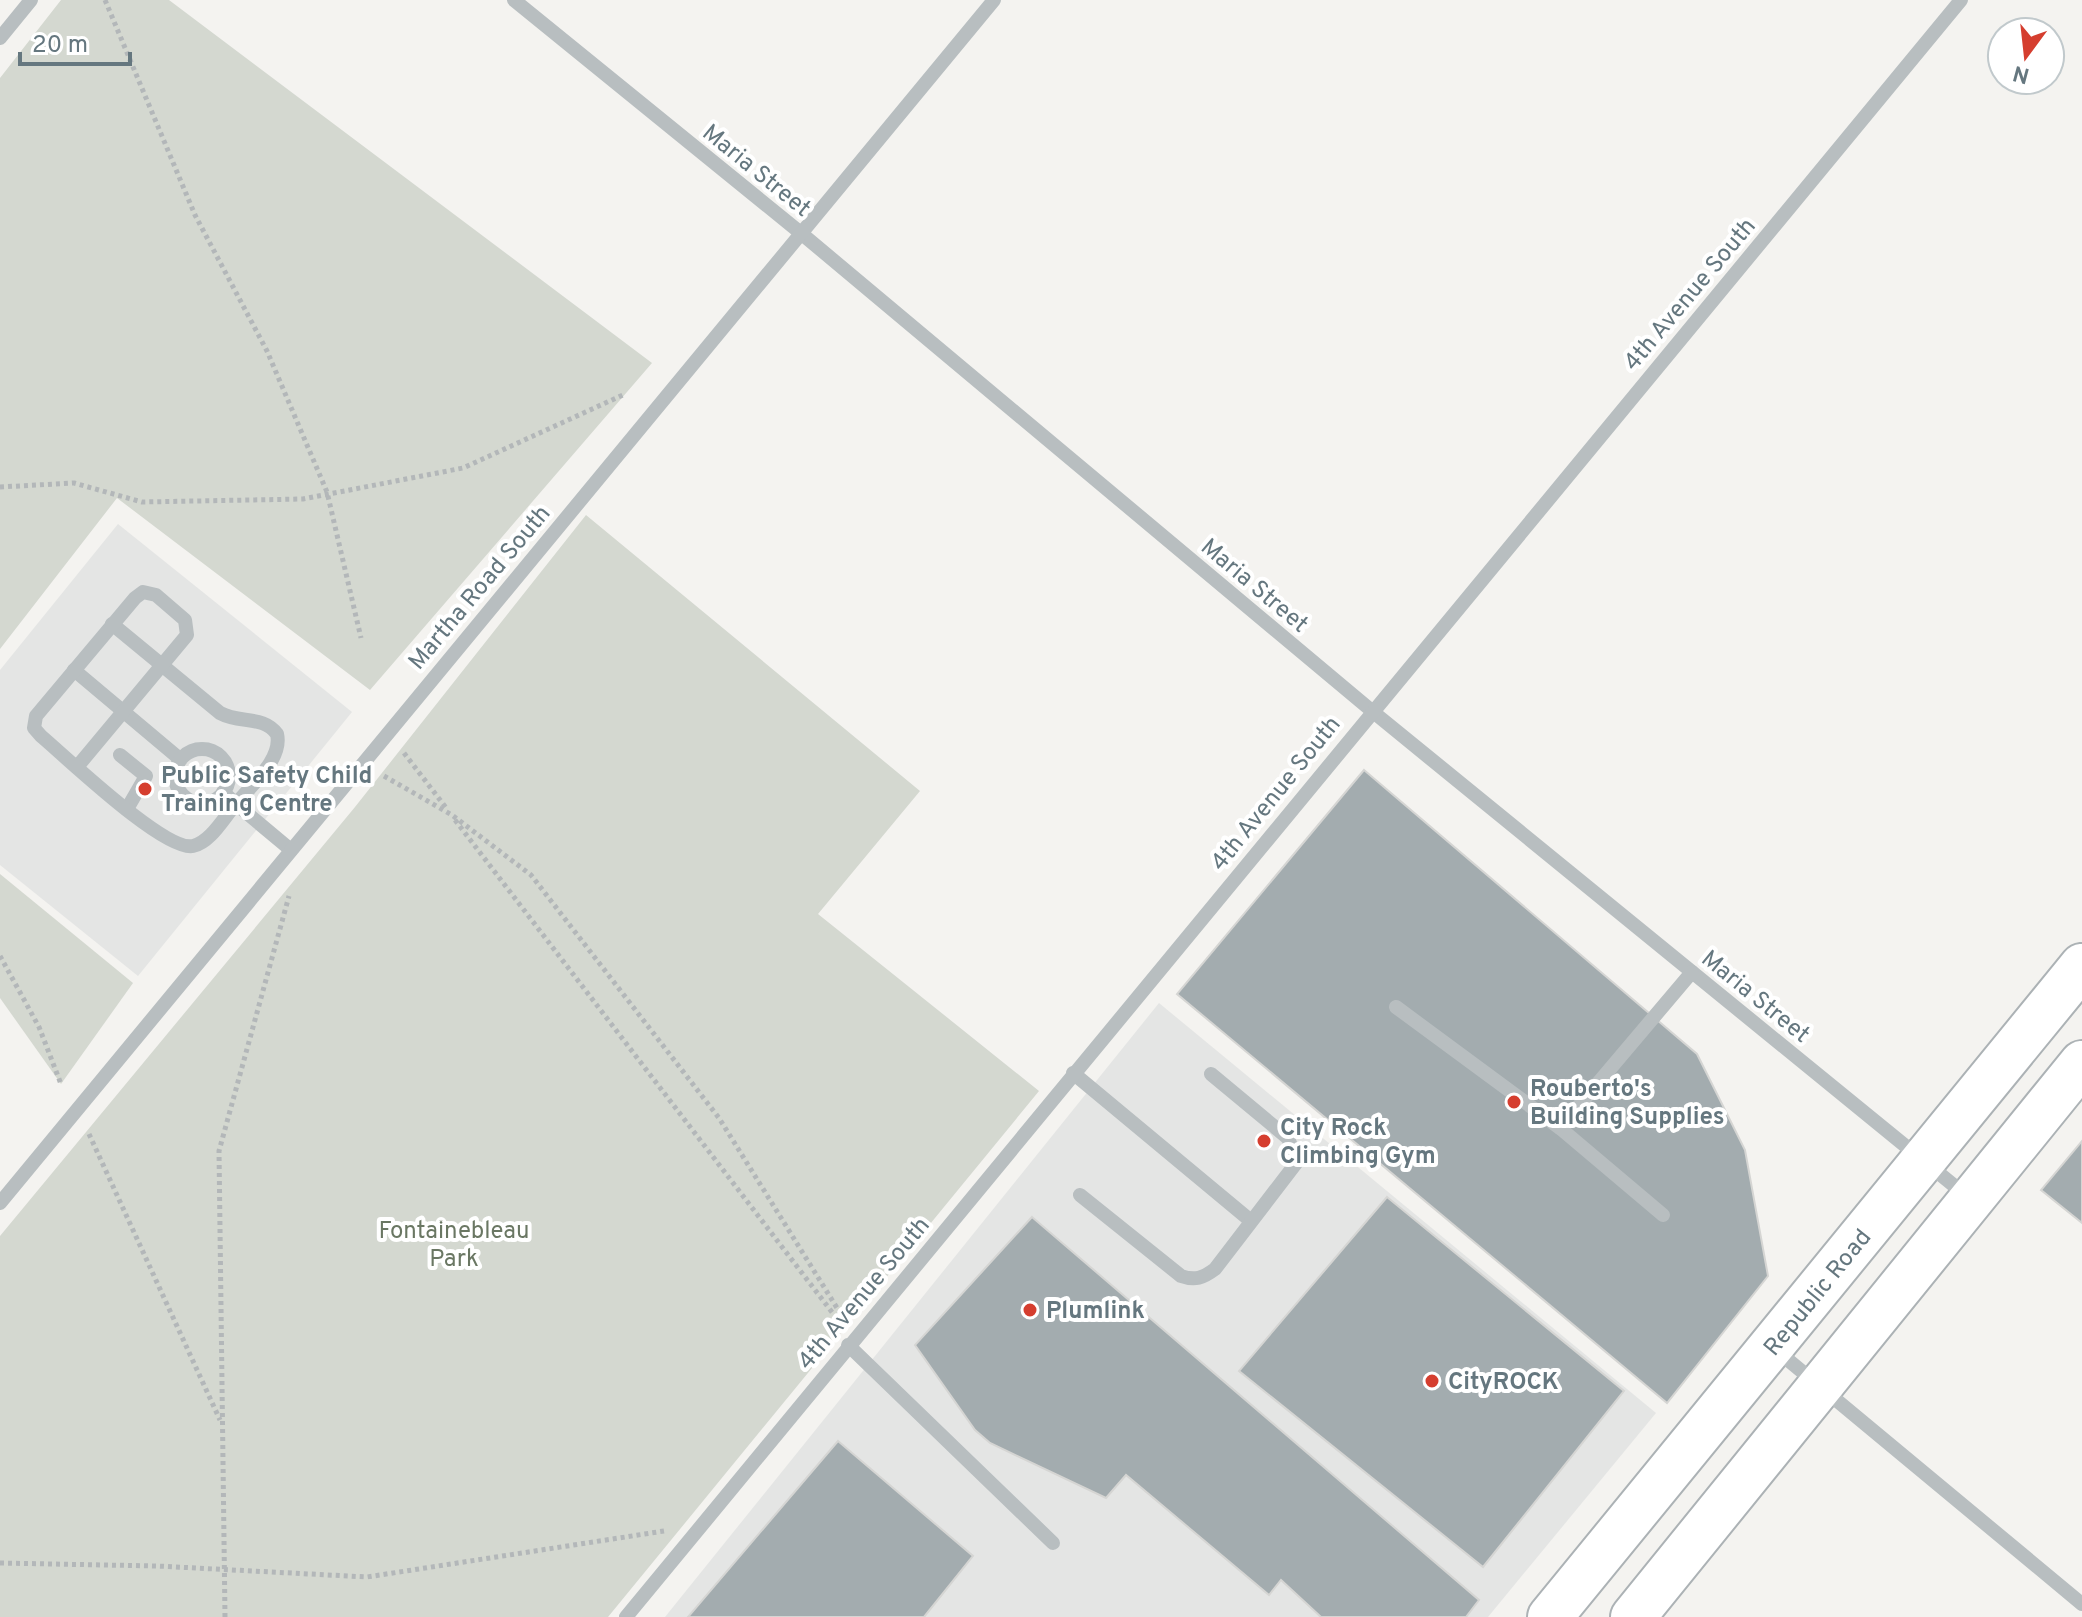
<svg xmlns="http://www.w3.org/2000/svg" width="2082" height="1617" viewBox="0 0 2082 1617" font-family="Overpass,sans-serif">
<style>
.built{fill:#e4e5e4}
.green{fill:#d4d8d0}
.building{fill:#a3acaf;stroke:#d5d5d3;stroke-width:2}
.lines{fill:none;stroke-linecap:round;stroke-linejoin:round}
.major-casing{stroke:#acb2b5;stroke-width:48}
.path{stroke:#b3b7b9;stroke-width:5;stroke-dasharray:4 4;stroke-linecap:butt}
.minor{stroke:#b8bec0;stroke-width:14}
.major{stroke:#fff;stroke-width:44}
.poi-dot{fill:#d53e2f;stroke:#fff;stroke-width:3}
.labels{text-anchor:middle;stroke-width:8;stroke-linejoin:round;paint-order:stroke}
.street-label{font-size:24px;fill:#65777f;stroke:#fff}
.poi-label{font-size:24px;font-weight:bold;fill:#65777f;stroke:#fff;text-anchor:start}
.park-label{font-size:24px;fill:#6a7763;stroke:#fff}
</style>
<rect width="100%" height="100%" fill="#f4f3f0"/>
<g class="built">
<polygon points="118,524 352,712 138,976 0,865 0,670"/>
<polygon points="1159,1003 1656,1413 1488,1617 665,1617"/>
</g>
<g class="green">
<polygon points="61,0 169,0 652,363 370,690 117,498 0,649 0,78"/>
<polygon points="586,515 920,791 818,914 1039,1091 608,1617 0,1617 0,1236 355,807"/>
<polygon points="0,874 133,983 61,1084 0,998"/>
</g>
<g class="building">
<polygon points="1364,770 1697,1054 1745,1150 1768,1276 1667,1403 1177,994"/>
<polygon points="2082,1141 2082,1223 2041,1190"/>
<polygon points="1387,1197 1624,1391 1483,1567 1239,1371"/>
<polygon points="1032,1217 1479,1600 1466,1617 1321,1617 1281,1580 1269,1595 1126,1475 1106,1498 990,1443 975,1430 915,1345"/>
<polygon points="838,1441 973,1556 924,1617 688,1617"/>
</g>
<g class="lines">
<g class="major-casing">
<g id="major">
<polyline points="1550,1617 2082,966"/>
<polyline points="1633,1617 2082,1063"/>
</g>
</g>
<g class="path">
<polyline points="105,0 195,215 267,351 327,492 361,638"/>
<polyline points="0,487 74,483 142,502 303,499 463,468 625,394"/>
<polyline points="404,753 447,809"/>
<polyline points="384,776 452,815 531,875 719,1118 842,1316"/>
<polyline points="455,820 838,1320"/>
<polyline points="0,956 39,1027 61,1084"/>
<polyline points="89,1134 220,1420"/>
<polyline points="0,1563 157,1566 367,1577 664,1531"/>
<polyline points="225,1617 219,1151 289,896"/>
</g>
<g class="minor">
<polyline points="514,0 802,234 1372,711 1968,1197"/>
<polyline points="0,38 31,0"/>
<path d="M112 624 220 713C240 724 263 715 277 734 283 759 251 785 236 804L223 792"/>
<polyline points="74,670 180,759"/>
<circle cx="202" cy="776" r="27"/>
<polyline points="120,755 146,776 127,809"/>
<path d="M77 767 187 635 185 620 156 595 143 592 135 598 36 716 34 728 41 736C66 757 165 852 193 846 211 842 224 817 236 804L291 850"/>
<polyline points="1396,1007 1560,1128"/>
<polyline points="1073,1073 1251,1221"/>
<path d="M1080 1195 1181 1276C1195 1281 1203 1278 1215 1269L1297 1162 1288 1138 1211 1074"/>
<polyline points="0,1203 994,0"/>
<polyline points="1663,1215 1560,1128 1692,972"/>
<polyline points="848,1345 1053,1543"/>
<polyline points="1776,1350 2082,1604"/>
<polyline points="626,1617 1961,0"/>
</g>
<use href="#major" class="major"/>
</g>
<g class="poi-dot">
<circle cx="145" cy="789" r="8"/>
<circle cx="1514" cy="1102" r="8"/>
<circle cx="1264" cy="1141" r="8"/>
<circle cx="1030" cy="1310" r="8"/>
<circle cx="1432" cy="1381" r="8"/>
</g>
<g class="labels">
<g class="street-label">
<text transform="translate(757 170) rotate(39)" y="8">Maria Street</text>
<text transform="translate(1689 294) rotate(-50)" y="8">4th Avenue South</text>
<text transform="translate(1255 585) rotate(40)" y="8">Maria Street</text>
<text transform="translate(479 587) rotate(-50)" y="8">Martha Road South</text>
<text transform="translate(1275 793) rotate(-51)" y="8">4th Avenue South</text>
<text transform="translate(1756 996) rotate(39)" y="8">Maria Street</text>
<text transform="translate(1817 1292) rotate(-51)" y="8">Republic Road</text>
<text transform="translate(863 1293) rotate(-50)" y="8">4th Avenue South</text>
</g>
<g class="poi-label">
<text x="161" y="783">Public Safety Child<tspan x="161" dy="28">Training Centre</tspan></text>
<text x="1530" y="1096">Rouberto's<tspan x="1530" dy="28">Building Supplies</tspan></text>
<text x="1280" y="1135">City Rock<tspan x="1280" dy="28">Climbing Gym</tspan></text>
<text x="1046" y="1318">Plumlink</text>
<text x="1448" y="1389">CityROCK</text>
</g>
<g class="park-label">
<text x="454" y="1238">Fontainebleau<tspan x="454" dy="28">Park</tspan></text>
</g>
</g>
<g transform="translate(2026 56) rotate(195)"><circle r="38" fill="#ffffff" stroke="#c1c9cc" stroke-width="2"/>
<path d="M0-6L14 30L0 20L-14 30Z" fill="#d53e2f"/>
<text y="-12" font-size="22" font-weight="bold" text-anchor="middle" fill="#65777f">N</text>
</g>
<path d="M20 52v12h110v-12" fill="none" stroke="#65777f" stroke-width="4"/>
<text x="32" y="52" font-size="24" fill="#65777f" stroke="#ffffff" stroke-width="6" paint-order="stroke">20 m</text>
</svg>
